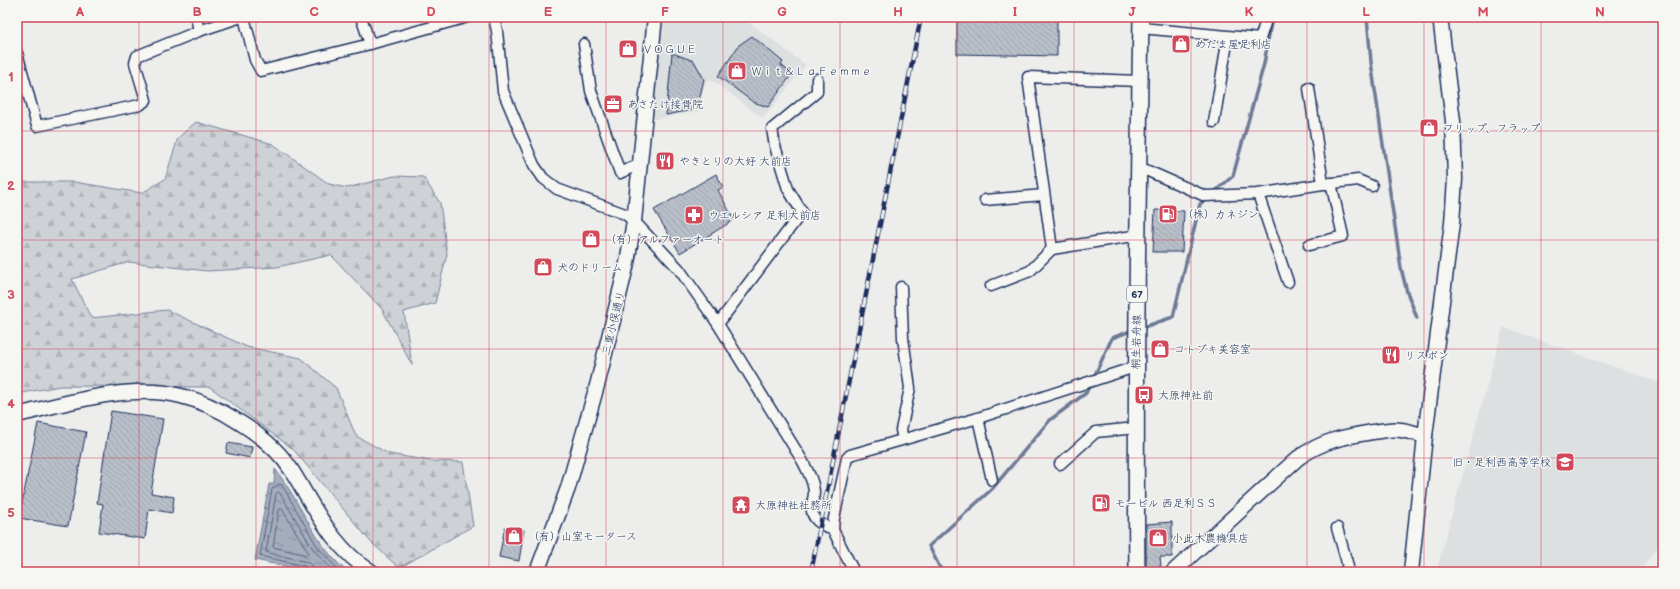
<svg xmlns="http://www.w3.org/2000/svg" width="1680" height="589" viewBox="0 0 1680 589" font-family="'Balsamiq Sans','Klee One',sans-serif">
<style>
.built{fill:#dde0e1}
.forest{fill:url(#forest-firs);stroke:#74809a}
.water{fill:url(#water-ripples);stroke:#6e7a96}
.lines{fill:none;stroke-linecap:round;stroke-linejoin:round}
.shore{stroke:#526184;stroke-width:1}
.stream{stroke:#6e7a96;stroke-width:3.5}
.building{fill:url(#building-back-hatch);stroke:#1b2f5e}
.street-casing{stroke:#1b2f5e;stroke-width:13}
.secondary-casing{stroke:#1b2f5e;stroke-width:17}
.primary-casing{stroke:#1b2f5e;stroke-width:18}
.street{stroke:#f6f6f2;stroke-width:10}
.secondary{stroke:#f6f6f2;stroke-width:14}
.primary{stroke:#f6f6f2;stroke-width:15}
.rail-casing{stroke:#1b2f5e;stroke-width:4.5}
.rail{stroke:#f6f6f2;stroke-width:3;stroke-dasharray:9;stroke-linecap:butt}
.grid{fill:none;stroke:#d1495b;stroke-width:1;stroke-opacity:0.55}
.labels{text-anchor:middle;stroke-width:3;stroke-linejoin:round;paint-order:stroke}
.shield{fill:#f6f6f2;stroke:#5d6b8a;stroke-width:1}
.shield-label{font-size:10px;font-weight:bold;fill:#1b2f5e}
.poi-label{font-size:11px;fill:#1b2f5e;stroke:#f6f6f2;text-anchor:start}
.street-label{font-size:11px;fill:#1b2f5e;stroke:#f6f6f2}
.neatline{fill:none;stroke:#d1495b;stroke-width:1.5}
.grid-label{font-size:13px;text-anchor:middle;font-weight:bold;fill:#d1495b}
</style>
<defs>
<pattern id="forest-firs" width="22" height="20" patternUnits="userSpaceOnUse"><rect width="22" height="20" fill="#ced2d7"/><path d="M5 1l3.5 6h-7zM16 11l3.5 6h-7z" fill="#b0b5bb"/></pattern>
<pattern id="water-ripples" width="26" height="14" patternUnits="userSpaceOnUse"><rect width="26" height="14" fill="#a5acbc"/><path d="M2 4q2-2 4 0t4 0M15 11q2-2 4 0t4 0" fill="none" stroke="#868c9c"/></pattern>
<pattern id="building-back-hatch" width="6" height="6" patternUnits="userSpaceOnUse"><rect width="6" height="6" fill="#b9bfc8"/><path d="M-1 5l2 2M0 0l6 6M5-1l2 2" fill="none" stroke="#9ea4ae"/></pattern>
</defs>
<rect width="100%" height="100%" fill="#edeeec"/>
<filter id="ink" filterUnits="userSpaceOnUse"><feTurbulence type="fractalNoise" baseFrequency=".025" numOctaves="2"/><feDisplacementMap in="SourceGraphic" scale="8" xChannelSelector="R" yChannelSelector="G"/><feConvolveMatrix kernelMatrix="1 2 1 2 8 2 1 2 1" color-interpolation-filters="sRGB"/></filter>
<g filter="url(#ink)">
<g class="built">
<polygon points="663,17 742,17 806,65 763,119 715,82 706,80 698,111 652,120"/>
<polygon points="1503,327 1663,384 1663,540 1639,572 1436,572"/>
</g>
<polygon class="forest" points="196,122 273,144 329,184 347,188 394,176 423,177 440,203 447,254 435,303 404,312 412,365 382,309 331,255 277,267 207,271 129,262 72,279 91,318 167,310 247,347 301,358 336,388 356,436 389,454 431,461 463,462 473,526 399,568 370,541 293,449 210,387 60,386 17,394 17,182 74,182 142,193 165,179 178,138"/>
<path class="water" d="M275 469C301 502 312 540 344 569L343 572H312L255 560 269 484H274Z"/>
<g class="lines">
<g class="shore">
<polygon points="282,509 308,552 307,555 273,547 279,510"/>
<polyline points="308,572 307,568 305,566 260,556 272,489 279,484 282,485 317,546 340,572"/>
<polyline points="313,572 312,566 307,562 266,552 276,494 278,492 280,493 313,549 334,572"/>
</g>
<g class="stream">
<polyline points="1367,17 1371,62 1401,268 1407,292 1417,318"/>
<polyline points="1213,193 1233,176 1264,64 1272,17"/>
<polyline points="1141,328 1173,317 1200,204 1206,199"/>
<polyline points="1093,379 1112,338 1133,330"/>
<polyline points="942,572 929,546 992,489 1050,420 1086,393 1090,384"/>
</g>
</g>
<g class="building">
<polygon points="957,17 1057,17 1057,56 957,54"/>
<polygon points="752,36 783,62 781,65 792,74 768,107 753,102 718,76 739,45"/>
<polygon points="672,53 694,61 704,79 697,109 666,115"/>
<polygon points="716,174 723,187 718,190 734,220 680,253 654,210"/>
<polygon points="1155,210 1184,211 1182,252 1153,252"/>
<polygon points="111,411 163,419 151,493 174,497 172,513 149,509 145,539 99,532 103,504 97,503"/>
<polygon points="38,423 86,432 68,526 19,518"/>
<polygon points="228,443 252,447 250,458 226,453"/>
<polygon points="1172,522 1172,557 1160,557 1161,566 1146,570 1146,524"/>
<polygon points="505,527 524,530 519,561 499,557"/>
</g>
<g class="lines">
<g class="street-casing">
<g id="street">
<polyline points="196,17 199,31"/>
<polyline points="244,17 255,60 261,71 370,44 468,17"/>
<polyline points="361,17 370,44"/>
<path d="M494 17 497 31 503 91 534 165 543 178 557 189 625 214 634 221 679 269 718 324 802 460C807 470 814 481 814 493 814 497 812 502 812 506 810 519 822 525 833 530"/>
<polyline points="1141,28 1260,39 1267,17"/>
<polyline points="584,44 591,91 620,173 633,167 640,167"/>
<polyline points="17,53 37,126 140,105 146,100 135,63 137,56 199,31 241,17"/>
<polyline points="1214,122 1228,37"/>
<polyline points="1139,167 1205,196 1258,194 1323,184 1309,88"/>
<polyline points="1325,184 1358,180 1372,186"/>
<polyline points="1258,194 1288,282"/>
<polyline points="985,200 1044,195"/>
<polyline points="1139,235 1052,249 1028,77 1140,81"/>
<polyline points="1309,245 1343,236 1331,183"/>
<polyline points="991,286 1030,271 1052,249"/>
<polyline points="901,287 903,338 910,388 901,430 903,439"/>
<polyline points="718,324 802,212 788,189 775,146 772,129 817,92 817,79"/>
<polyline points="978,418 992,480"/>
<polyline points="1060,464 1096,432 1136,428"/>
<polyline points="1337,528 1348,566 1344,572"/>
<polyline points="854,572 833,530 834,518 847,458 850,455 978,418 1135,367"/>
</g>
</g>
<g class="secondary-casing">
<g id="secondary">
<path d="M17 415C67 403 131 383 181 396 202 401 222 411 239 422 260 435 279 450 292 471 315 508 333 549 372 572"/>
<polyline points="537,572 568,488 598,382 627,263 634,221 655,17"/>
<path d="M1173 572 1298 458C1324 440 1343 437 1373 432 1382 431 1392 428 1401 430 1409 431 1417 434 1425 436"/>
<polyline points="1411,572 1425,436 1452,223 1455,179 1453,121 1440,17"/>
</g>
</g>
<g class="primary-casing">
<path id="primary" d="M1137 572C1135 387 1138 202 1141 17"/>
</g>
<use href="#street" class="street"/>
<use href="#secondary" class="secondary"/>
<use href="#primary" class="primary"/>
<g class="rail-casing">
<polyline id="rail" points="811,572 921,17"/>
</g>
<use href="#rail" class="rail"/>
</g>
</g>
<path class="grid" d="M139 17V572M256 17V572M373 17V572M489 17V572M606 17V572M723 17V572M840 17V572M957 17V572M1074 17V572M1191 17V572M1307 17V572M1424 17V572M1541 17V572M17 131H1663M17 240H1663M17 349H1663M17 458H1663"/>
<defs>
<g id="shop-square" transform="scale(1)"><rect x="-9" y="-9" width="18" height="18" rx="4" fill="#d1495b" stroke="#f6f6f2"/><path d="M-5-2.5h2.3a2.7 3.5 0 0 1 5.4 0H5L5.5 6h-11ZM-1.5-2.5h3a1.5 2.3 0 0 0-3 0Z" fill="#fff"/></g>
<g id="office-square" transform="scale(1)"><rect x="-9" y="-9" width="18" height="18" rx="4" fill="#d1495b" stroke="#f6f6f2"/><path d="M-6-3h4V-5.5h4V-3h4V5H-6ZM-1-4.5V-3h2v-1.5ZM-6 0V1H6V0Z" fill="#fff"/></g>
<g id="restaurant-square" transform="scale(1)"><rect x="-9" y="-9" width="18" height="18" rx="4" fill="#d1495b" stroke="#f6f6f2"/><path d="M-5-6h1v4h1v-4h1v4h1v-4h1v5L-1.5 .5V6h-2V.5L-5-1ZM5-6V6H3V1.5H1.5Q1.5-4 5-6Z" fill="#fff"/></g>
<g id="fuel-square" transform="scale(1)"><rect x="-9" y="-9" width="18" height="18" rx="4" fill="#d1495b" stroke="#f6f6f2"/><path d="M-5.5-6h7V0h2V4h1.3V-2.5L3-4.5l.8-.8L6-3V5H2.5V1h-1V6h-7ZM-4.2-4.7v3.2H.2V-4.7Z" fill="#fff"/></g>
<g id="pharmacy-square" transform="scale(1)"><rect x="-9" y="-9" width="18" height="18" rx="4" fill="#d1495b" stroke="#f6f6f2"/><path d="M-2-6h4v4h4v4h-4v4h-4v-4h-4v-4h4Z" fill="#fff"/></g>
<g id="bus-square" transform="scale(1)"><rect x="-9" y="-9" width="18" height="18" rx="4" fill="#d1495b" stroke="#f6f6f2"/><path d="M-5-6H5V4H4V6H2V4H-2V6H-4V4H-5ZM-3.5-4V0h7V-4ZM-3.5 1.2v1.5H-2V1.2ZM2 1.2v1.5H3.5V1.2Z" fill="#fff"/></g>
<g id="school-square" transform="scale(1)"><rect x="-9" y="-9" width="18" height="18" rx="4" fill="#d1495b" stroke="#f6f6f2"/><path d="M0-5L7-2L0 1L-7-2ZM-4 1L0 2.5L4 1V4Q0 6-4 4Z" fill="#fff"/></g>
<g id="temple-square" transform="scale(1)"><rect x="-9" y="-9" width="18" height="18" rx="4" fill="#d1495b" stroke="#f6f6f2"/><path d="M0-6L5-2H3V0L6.5 2.5H4V6H1.5V3h-3V6H-4V2.5H-6.5L-3 0V-2H-5Z" fill="#fff"/></g>
</defs>
<g fill-rule="evenodd">
<use href="#shop-square" x="1181" y="44"/>
<use href="#shop-square" x="628" y="49"/>
<use href="#shop-square" x="737" y="71"/>
<use href="#office-square" x="613" y="104"/>
<use href="#shop-square" x="1429" y="128"/>
<use href="#restaurant-square" x="665" y="161"/>
<use href="#fuel-square" x="1168" y="214"/>
<use href="#pharmacy-square" x="694" y="215"/>
<use href="#shop-square" x="591" y="239"/>
<use href="#shop-square" x="543" y="267"/>
<use href="#shop-square" x="1160" y="349"/>
<use href="#restaurant-square" x="1391" y="355"/>
<use href="#bus-square" x="1144" y="395"/>
<use href="#school-square" x="1565" y="462"/>
<use href="#fuel-square" x="1101" y="503"/>
<use href="#temple-square" x="741" y="505"/>
<use href="#shop-square" x="514" y="536"/>
<use href="#shop-square" x="1158" y="538"/>
</g>
<g class="labels">
<rect class="shield" x="1127" y="286" width="20" height="16" rx="3"/>
<g class="shield-label">
<text x="1137" y="298">67</text>
</g>
<g class="poi-label">
<text x="1195" y="48">めだま屋足利店</text>
<text x="642" y="53">ＶＯＧＵＥ</text>
<text x="751" y="75">Ｗｉｔ＆ＬａＦｅｍｍｅ</text>
<text x="627" y="108">あさたけ接骨院</text>
<text x="1443" y="132">フリップ、フラップ</text>
<text x="679" y="165">やきとりの大好 大前店</text>
<text x="1182" y="218">（株）カネジン</text>
<text x="708" y="219">ウエルシア 足利大前店</text>
<text x="605" y="243">（有）アルファーオート</text>
<text x="557" y="271">犬のドリーム</text>
<text x="1174" y="353">コトブキ美容室</text>
<text x="1405" y="359">リスボン</text>
<text x="1158" y="399">大原神社前</text>
<text x="1551" y="466" text-anchor="end">旧・足利西高等学校</text>
<text x="1115" y="507">モービル 西足利ＳＳ</text>
<text x="755" y="509">大原神社社務所</text>
<text x="528" y="540">（有）山室モータース</text>
<text x="1172" y="542">小此木農機具店</text>
</g>
<g class="street-label">
<text transform="translate(613 323) rotate(-76)" y="4">三重小俣通り</text>
<text transform="translate(1136 342) rotate(-89)" y="4">桐生岩舟線</text>
</g>
</g>
<rect width="1680" height="589" fill="none" stroke="#f6f6f2" stroke-width="44"/>
<rect x="22" y="22" width="1636" height="545" class="neatline"/>
<g class="grid-label">
<text x="80" y="16">A</text>
<text x="197" y="16">B</text>
<text x="314" y="16">C</text>
<text x="431" y="16">D</text>
<text x="548" y="16">E</text>
<text x="665" y="16">F</text>
<text x="782" y="16">G</text>
<text x="898" y="16">H</text>
<text x="1015" y="16">I</text>
<text x="1132" y="16">J</text>
<text x="1249" y="16">K</text>
<text x="1366" y="16">L</text>
<text x="1483" y="16">M</text>
<text x="1600" y="16">N</text>
<text x="11" y="81">1</text>
<text x="11" y="190">2</text>
<text x="11" y="299">3</text>
<text x="11" y="408">4</text>
<text x="11" y="517">5</text>
</g>
</svg>
